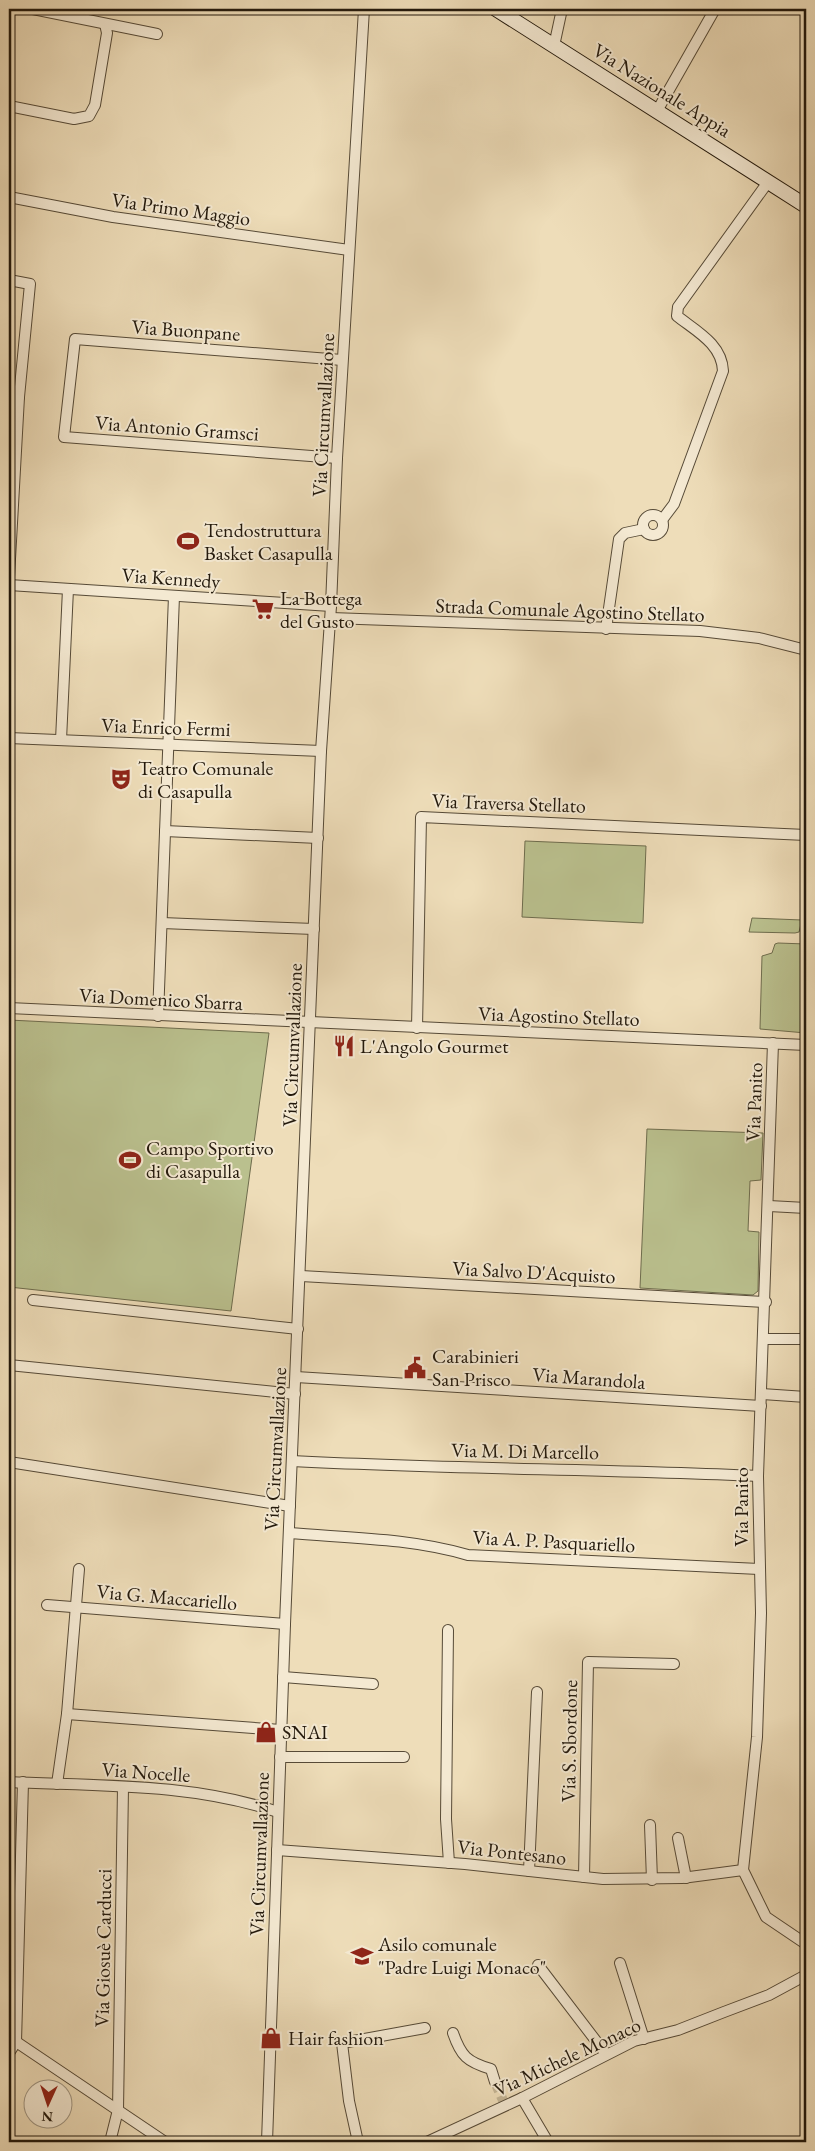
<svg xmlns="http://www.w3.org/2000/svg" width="815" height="2151" viewBox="0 0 815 2151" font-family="'EB Garamond',serif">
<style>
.green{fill:#bac08e;stroke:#6e6c4d}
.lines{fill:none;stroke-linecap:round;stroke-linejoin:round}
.street-tunnel{stroke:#c5b696;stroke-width:10;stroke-dasharray:10 5;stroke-linecap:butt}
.street-casing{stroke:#564a37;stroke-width:12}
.secondary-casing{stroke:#23190c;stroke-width:16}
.street{stroke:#f4e9d2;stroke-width:10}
.secondary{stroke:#f4e9d2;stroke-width:14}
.labels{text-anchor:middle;stroke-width:4;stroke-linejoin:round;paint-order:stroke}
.street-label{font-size:20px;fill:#23190c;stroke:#f4e9d2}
.poi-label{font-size:20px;fill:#23190c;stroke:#f4e9d2;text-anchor:start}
</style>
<rect width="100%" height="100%" fill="#eeddb9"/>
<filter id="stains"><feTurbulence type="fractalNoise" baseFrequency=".004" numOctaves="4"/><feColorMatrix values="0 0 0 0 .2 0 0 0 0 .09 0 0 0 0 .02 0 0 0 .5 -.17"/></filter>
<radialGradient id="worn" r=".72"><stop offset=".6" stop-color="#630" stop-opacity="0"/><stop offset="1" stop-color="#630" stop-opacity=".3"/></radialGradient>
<g class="green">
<polygon points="525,841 646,846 643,923 522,917"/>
<polygon points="752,918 802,920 799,932 795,933 749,932"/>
<polygon points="778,943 806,944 806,1033 760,1029 762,956 772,953 775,944"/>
<polygon points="9,1020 269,1033 231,1311 9,1287"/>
<polygon points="647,1129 763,1133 761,1180 750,1181 748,1231 759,1232 758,1291 753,1295 640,1288"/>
</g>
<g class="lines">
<polyline class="street-tunnel" points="495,2082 505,2105"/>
<g class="street-casing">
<g id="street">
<polyline points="33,9 157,34"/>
<polyline points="554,46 562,9"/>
<polyline points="9,106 74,119 89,116 95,105 107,33 105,24"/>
<polyline points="657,111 715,9"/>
<polyline points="9,197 113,217 349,250"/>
<polyline points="9,280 30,284 19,397 9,577"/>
<polyline points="9,395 19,397"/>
<polyline points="337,458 64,437 75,339 342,360"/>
<circle cx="653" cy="525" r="10"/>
<path d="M662 520 674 504 723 371C722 344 696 331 677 316L678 307 768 182"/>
<polyline points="9,585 331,606"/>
<polyline points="331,618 700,631 759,638 806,650"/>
<polyline points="606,629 619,539 625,533 644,529"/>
<polyline points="9,738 321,751"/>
<polyline points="61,740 68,589"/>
<polyline points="165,831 318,838"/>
<polyline points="162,923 314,929"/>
<polyline points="9,1008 806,1045"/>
<polyline points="158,1016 174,596"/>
<polyline points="417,1028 421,817 806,835"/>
<polyline points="773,1043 758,1476 761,1613 757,1737 743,1870 766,1917 806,1944"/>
<polyline points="769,1206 806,1208"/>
<polyline points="301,1276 766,1302"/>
<polyline points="33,1300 298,1329"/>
<polyline points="764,1339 806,1339"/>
<polyline points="9,1365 295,1394"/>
<polyline points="296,1377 761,1406"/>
<polyline points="761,1394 806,1397"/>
<path d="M292 1461C447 1469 603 1469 758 1476"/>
<polyline points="9,1462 290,1506"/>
<path d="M289 1533C349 1538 410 1538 468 1555L759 1569"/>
<polyline points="47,1605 285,1624"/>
<polyline points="448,1630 446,1819 449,1863"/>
<polyline points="283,1677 373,1684"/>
<polyline points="67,1714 281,1730"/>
<polyline points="280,1757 404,1757"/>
<path d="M9 1782C99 1786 192 1783 278 1812"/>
<polyline points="57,1784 67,1714 79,1569"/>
<polyline points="650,1825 652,1880"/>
<polyline points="678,1838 686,1878"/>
<polyline points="277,1850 465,1864 603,1879 682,1878 743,1870"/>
<polyline points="529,1871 537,1692"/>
<polyline points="584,1877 588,1662 674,1664"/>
<polyline points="620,1963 644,2039"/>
<polyline points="538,1965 606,2054"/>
<path d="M453 2033C461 2056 467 2062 491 2069L495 2082"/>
<polyline points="9,2037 165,2142"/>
<polyline points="9,2053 16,2042 23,1782"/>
<polyline points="522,2098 548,2142"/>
<polyline points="110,2142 118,2110 123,1787"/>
<polyline points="267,2142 285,1624 321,751 331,606 337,458 364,9"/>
<polyline points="358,2142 349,2101 342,2043 425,2028"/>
<polyline points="427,2142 522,2098 634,2041 678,2030 724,2012 769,1995 806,1975"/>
</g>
</g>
<g class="secondary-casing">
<polyline id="secondary" points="496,9 806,206"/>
</g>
<use href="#street" class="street"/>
<use href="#secondary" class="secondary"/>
</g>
<defs>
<g id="stadium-bare" transform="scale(1.725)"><path d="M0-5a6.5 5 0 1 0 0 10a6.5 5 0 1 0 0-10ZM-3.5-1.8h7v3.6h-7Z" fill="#8f2418" stroke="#f4e9d2" stroke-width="2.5" paint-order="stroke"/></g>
<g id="supermarket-bare" transform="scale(1.725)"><path d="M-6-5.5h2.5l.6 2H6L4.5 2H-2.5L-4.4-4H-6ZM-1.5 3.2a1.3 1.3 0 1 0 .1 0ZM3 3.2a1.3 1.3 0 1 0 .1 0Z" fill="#8f2418" stroke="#f4e9d2" stroke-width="2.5" paint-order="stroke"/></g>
<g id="theatre-bare" transform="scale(1.725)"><path d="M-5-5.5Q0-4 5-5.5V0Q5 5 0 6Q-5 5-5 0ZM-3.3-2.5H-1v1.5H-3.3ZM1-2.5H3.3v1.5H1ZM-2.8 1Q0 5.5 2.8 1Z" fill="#8f2418" stroke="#f4e9d2" stroke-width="2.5" paint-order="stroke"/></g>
<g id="restaurant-bare" transform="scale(1.725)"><path d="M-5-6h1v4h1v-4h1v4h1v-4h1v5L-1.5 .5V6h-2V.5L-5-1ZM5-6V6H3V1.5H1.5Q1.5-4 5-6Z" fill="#8f2418" stroke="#f4e9d2" stroke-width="2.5" paint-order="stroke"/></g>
<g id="civic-bare" transform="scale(1.725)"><path d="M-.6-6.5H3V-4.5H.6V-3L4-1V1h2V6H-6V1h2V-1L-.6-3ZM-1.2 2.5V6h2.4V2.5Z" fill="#8f2418" stroke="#f4e9d2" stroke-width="2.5" paint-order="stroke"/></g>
<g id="shop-bare" transform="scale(1.725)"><path d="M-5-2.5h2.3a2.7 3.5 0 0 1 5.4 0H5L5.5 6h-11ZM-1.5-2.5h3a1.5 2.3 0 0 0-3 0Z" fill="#8f2418" stroke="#f4e9d2" stroke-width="2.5" paint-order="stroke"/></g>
<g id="school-bare" transform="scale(1.725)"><path d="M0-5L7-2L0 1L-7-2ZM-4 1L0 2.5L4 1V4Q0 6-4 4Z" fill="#8f2418" stroke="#f4e9d2" stroke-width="2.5" paint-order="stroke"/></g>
</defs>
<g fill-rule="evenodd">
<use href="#stadium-bare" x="188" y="541"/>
<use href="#supermarket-bare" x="263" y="609"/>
<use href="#theatre-bare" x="121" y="779"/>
<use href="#restaurant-bare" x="344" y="1046"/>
<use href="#stadium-bare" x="130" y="1160"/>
<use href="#civic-bare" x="415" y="1368"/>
<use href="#shop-bare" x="266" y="1732"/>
<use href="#school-bare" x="362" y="1956"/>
<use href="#shop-bare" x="271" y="2038"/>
</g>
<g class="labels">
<g class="street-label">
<text transform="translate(662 90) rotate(32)" y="7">Via Nazionale Appia</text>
<text transform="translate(181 209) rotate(8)" y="7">Via Primo Maggio</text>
<text transform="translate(186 330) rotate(4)" y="7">Via Buonpane</text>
<text transform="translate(323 415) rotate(-87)" y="7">Via Circumvallazione</text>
<text transform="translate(177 428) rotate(4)" y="7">Via Antonio Gramsci</text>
<text transform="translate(171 578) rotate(4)" y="7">Via Kennedy</text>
<text transform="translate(570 610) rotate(2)" y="7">Strada Comunale Agostino Stellato</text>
<text transform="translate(166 727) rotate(2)" y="7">Via Enrico Fermi</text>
<text transform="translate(509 803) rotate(2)" y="7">Via Traversa Stellato</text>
<text transform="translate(161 999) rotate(3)" y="7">Via Domenico Sbarra</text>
<text transform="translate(559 1016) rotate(2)" y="7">Via Agostino Stellato</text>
<text transform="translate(292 1045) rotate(-88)" y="7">Via Circumvallazione</text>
<text transform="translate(754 1102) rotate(-88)" y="7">Via Panito</text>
<text transform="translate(534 1272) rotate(3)" y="7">Via Salvo D'Acquisto</text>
<text transform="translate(589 1378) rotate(4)" y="7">Via Marandola</text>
<text transform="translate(275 1449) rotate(-87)" y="7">Via Circumvallazione</text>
<text transform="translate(525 1451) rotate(1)" y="7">Via M. Di Marcello</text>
<text transform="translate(741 1507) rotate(-90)" y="7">Via Panito</text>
<text transform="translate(554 1541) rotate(3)" y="7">Via A. P. Pasquariello</text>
<text transform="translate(167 1597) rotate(5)" y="7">Via G. Maccariello</text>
<text transform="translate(569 1741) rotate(-89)" y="7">Via S. Sbordone</text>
<text transform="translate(146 1772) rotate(4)" y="7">Via Nocelle</text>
<text transform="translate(512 1852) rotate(6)" y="7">Via Pontesano</text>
<text transform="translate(259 1854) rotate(-88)" y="7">Via Circumvallazione</text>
<text transform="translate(103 1948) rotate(-89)" y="7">Via Giosuè Carducci</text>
<text transform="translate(567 2057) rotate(-25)" y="7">Via Michele Monaco</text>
</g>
<g class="poi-label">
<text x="204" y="537">Tendostruttura<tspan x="204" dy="23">Basket Casapulla</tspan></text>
<text x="280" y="605">La Bottega<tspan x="280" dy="23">del Gusto</tspan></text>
<text x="138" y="775">Teatro Comunale<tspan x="138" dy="23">di Casapulla</tspan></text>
<text x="360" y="1053">L'Angolo Gourmet</text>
<text x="146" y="1155">Campo Sportivo<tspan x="146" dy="23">di Casapulla</tspan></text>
<text x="432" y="1363">Carabinieri<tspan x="432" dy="23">San Prisco</tspan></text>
<text x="282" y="1739">SNAI</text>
<text x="378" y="1951">Asilo comunale<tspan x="378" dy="23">"Padre Luigi Monaco"</tspan></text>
<text x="288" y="2045">Hair fashion</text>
</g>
</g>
<rect width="815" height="2151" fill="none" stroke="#eeddb9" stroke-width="30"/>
<rect x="10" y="10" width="795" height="2131" fill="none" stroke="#23190c" stroke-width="2.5"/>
<rect x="15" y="15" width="785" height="2121" fill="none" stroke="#23190c"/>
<g transform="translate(48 2104) rotate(183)"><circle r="24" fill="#f4e9d2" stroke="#a09683"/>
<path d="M0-4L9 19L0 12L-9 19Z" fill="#8f2418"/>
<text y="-8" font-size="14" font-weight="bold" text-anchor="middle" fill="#23190c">N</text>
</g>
<rect width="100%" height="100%" filter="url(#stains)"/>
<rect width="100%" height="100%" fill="url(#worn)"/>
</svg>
